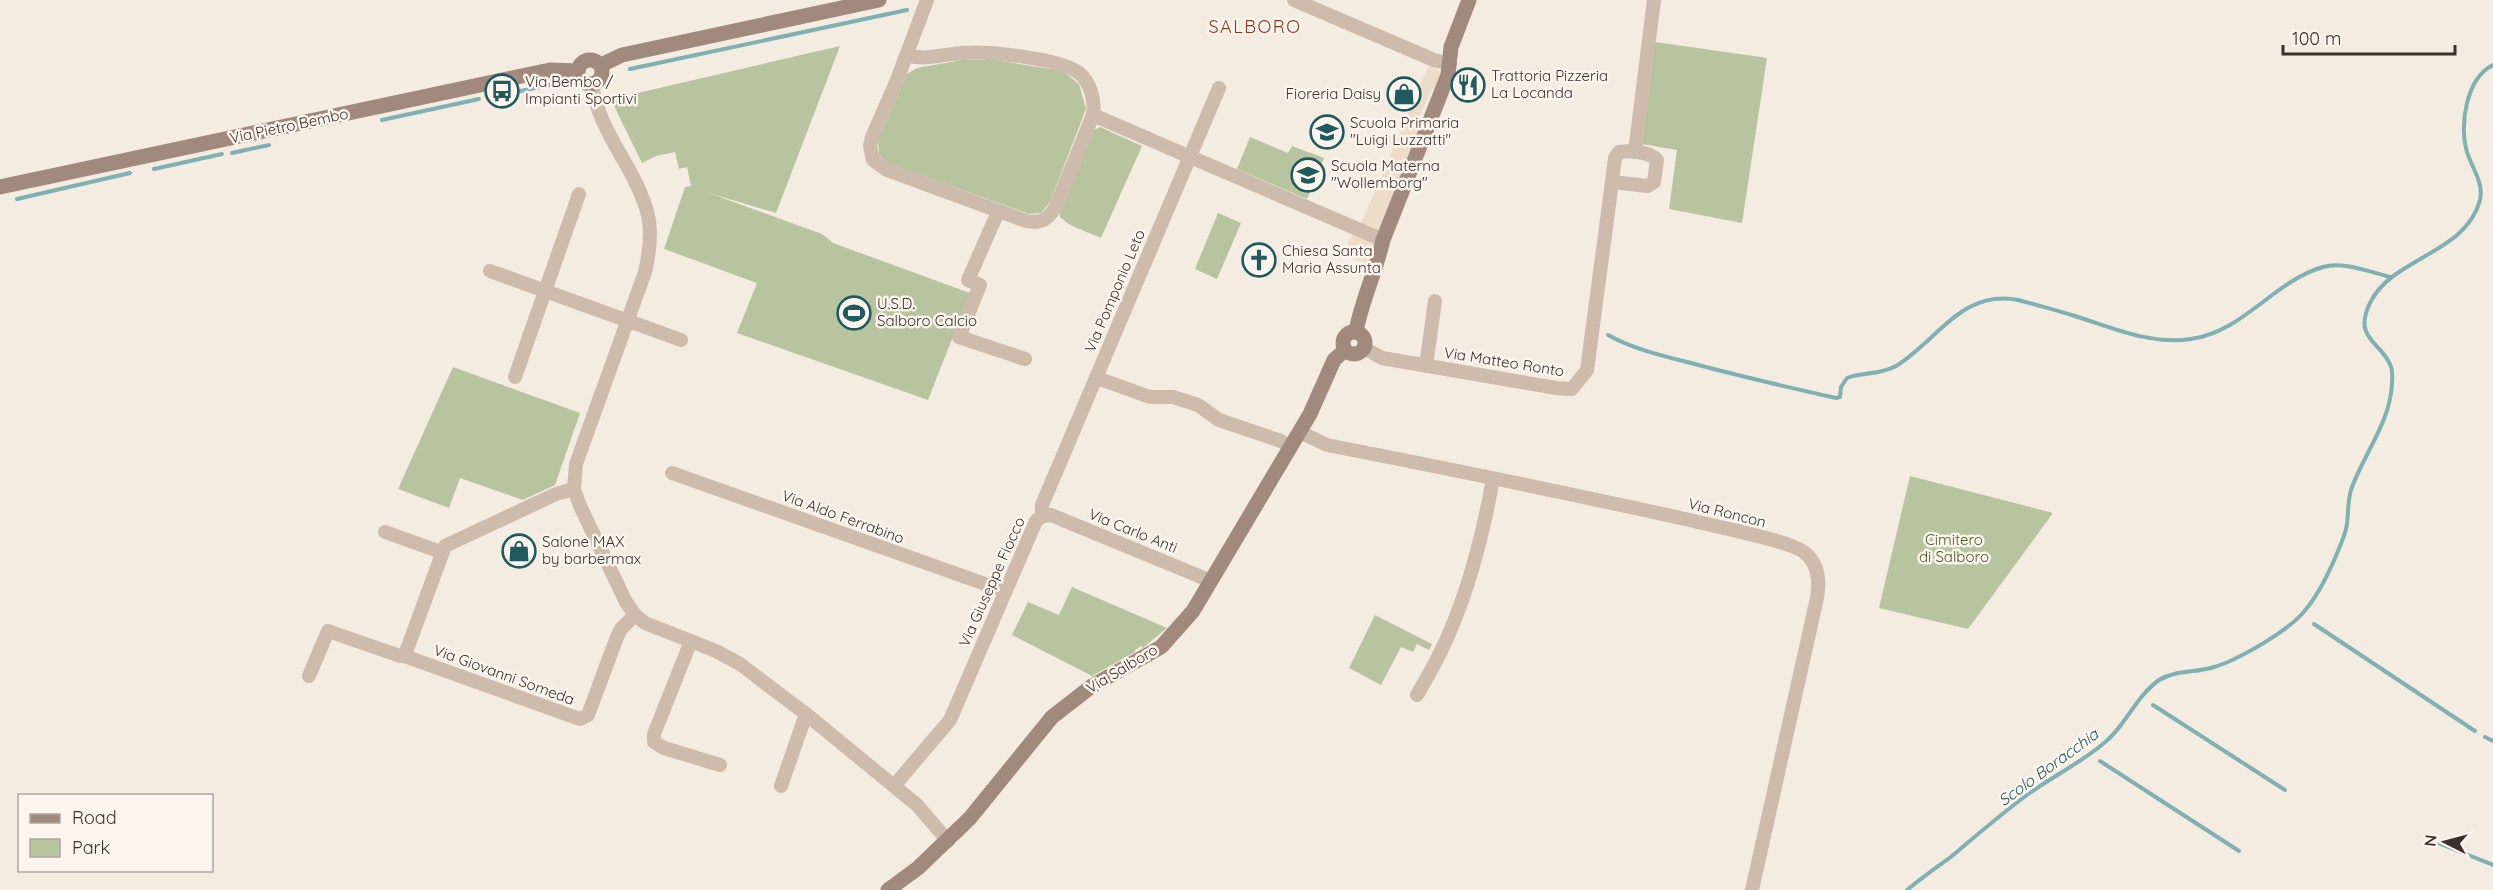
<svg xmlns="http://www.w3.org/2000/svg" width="2493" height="890" viewBox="0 0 2493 890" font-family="Quicksand,sans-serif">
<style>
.green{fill:#b8c4a0}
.plaza{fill:#ecdcc8}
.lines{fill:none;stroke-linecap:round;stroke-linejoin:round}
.stream{stroke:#7fb0b2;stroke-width:4}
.street{stroke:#cdbbac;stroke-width:14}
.secondary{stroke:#a18a7d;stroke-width:15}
.labels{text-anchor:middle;stroke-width:5;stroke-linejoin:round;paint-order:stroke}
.poi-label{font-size:15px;fill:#3b302b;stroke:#fbf5ee;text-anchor:start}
.street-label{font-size:15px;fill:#3b302b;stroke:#fbf5ee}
.park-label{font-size:15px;fill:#4a5a2e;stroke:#fbf5ee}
.water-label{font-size:16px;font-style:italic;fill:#1f5a5e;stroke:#fbf5ee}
.quarter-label{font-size:18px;letter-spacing:1.5px;fill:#8c3b22;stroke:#fbf5ee}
</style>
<rect width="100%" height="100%" fill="#f4ebe1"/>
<g class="green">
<polygon points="1655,42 1767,58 1742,223 1669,209 1677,150 1642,144"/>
<polygon points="840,46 776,213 709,193 822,234 833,243 970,293 928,400 737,333 757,283 664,249 685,187 691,186 687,167 679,169 675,152 656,156 642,163 614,106 616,98"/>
<polygon points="962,60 995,60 1063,71 1079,84 1086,109 1050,202 1041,213 1029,214 890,164 879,155 878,140 907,74 917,68"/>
<polygon points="1100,127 1142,146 1101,238 1070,225 1060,217 1060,213 1094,130"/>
<polygon points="1250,137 1288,153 1292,146 1324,158 1307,199 1237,169"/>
<polygon points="1218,213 1241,223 1217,279 1195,269"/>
<polygon points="453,367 580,413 555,485 523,500 460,478 449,508 398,489"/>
<polygon points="1910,476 2053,513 1968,629 1879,608"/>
<polygon points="1072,587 1167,628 1143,648 1141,646 1135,650 1135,652 1092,676 1012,635 1028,602 1059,615"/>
<polygon points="1375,615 1432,644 1429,650 1417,644 1413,652 1401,647 1381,685 1349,668"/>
</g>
<g class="plaza">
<polygon points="1429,65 1441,72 1437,90 1432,88 1414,129 1419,132 1380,232 1361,224"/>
<polygon points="1353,232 1378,243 1370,265 1343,254"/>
</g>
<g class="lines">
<g class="stream">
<polyline points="630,69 907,10"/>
<polyline points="516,92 554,84"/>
<polyline points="382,120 479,99"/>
<polyline points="232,153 269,145"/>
<polyline points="154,169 222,154"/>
<polyline points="17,199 130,173"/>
<path d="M1608 335C1633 349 1663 356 1691 363 1739 376 1787 387 1836 398L1840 397 1841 387 1847 378C1863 372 1880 375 1896 366 1938 340 1962 289 2018 300 2037 305 2056 310 2075 316 2113 328 2151 345 2191 339 2243 332 2274 281 2323 267 2344 261 2370 272 2390 277"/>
<polyline points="2314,624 2475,731"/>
<polyline points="2153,705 2285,790"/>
<polyline points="2485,737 2493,741"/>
<polyline points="2100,761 2239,851"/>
<polyline points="2438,843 2493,865"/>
<path d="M1907 890C1921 878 1937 867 1952 856 1977 835 2001 814 2027 795 2052 777 2080 763 2103 744 2126 726 2135 697 2159 680 2175 670 2196 673 2214 667 2238 660 2284 633 2301 615 2318 597 2329 573 2338 551 2341 544 2344 537 2346 529 2349 516 2347 503 2351 490 2363 455 2390 423 2392 384 2392 380 2393 372 2391 367 2383 342 2352 340 2370 303 2392 257 2466 254 2480 200 2484 183 2472 168 2467 152 2459 126 2466 78 2493 65"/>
</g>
<g class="street">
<polyline points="1294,0 1434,60 1450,64"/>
<path d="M907 55C925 61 943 54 962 53 986 51 1060 58 1079 73 1091 83 1095 100 1093 115L1056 206C1049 219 1041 224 1026 221L887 170 873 160 870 146 872 137 897 80 927 0"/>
<path d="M592 85C600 134 632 163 646 208 653 229 650 251 645 272L576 464 574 489 580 506 626 602 635 615 645 623 716 651 740 664 806 714 917 805 948 841"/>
<polyline points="1093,115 1383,240"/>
<polyline points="1635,152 1654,0"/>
<polyline points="998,212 968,280 980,285 959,337 1025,359"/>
<polyline points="490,271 681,340"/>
<path d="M1364 348 1382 358 1556 388 1572 389 1587 370 1612 182 1615 158 1619 152C1630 150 1650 152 1657 160L1654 182 1648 186 1612 182"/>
<polyline points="1426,366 1435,301"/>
<polyline points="515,377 579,194"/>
<polyline points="1097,378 1150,397 1173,397 1198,405 1219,420 1281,441 1291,447"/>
<path d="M1300 432 1327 445C1450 469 1573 494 1694 521 1717 527 1788 540 1804 552 1819 564 1820 581 1817 598L1752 890"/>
<polyline points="672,473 1005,591"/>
<polyline points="574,489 556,494 445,546 406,652 407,657 580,719 588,715 617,637 621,629 635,615"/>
<polyline points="1042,516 1051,515 1211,581"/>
<polyline points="385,532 441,552"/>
<polyline points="691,641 654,734 654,742 664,748 720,765"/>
<polyline points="309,676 328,631 400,656 406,656"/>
<path d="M1417 695C1425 681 1434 666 1441 651 1466 600 1483 534 1493 479"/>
<polyline points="781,786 806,714"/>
<polyline points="894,786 950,720 1036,521 1042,516 1042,505 1219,88"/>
</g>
<g class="secondary">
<circle cx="590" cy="72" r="12"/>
<polyline points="601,65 622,55 879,0"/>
<polyline points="0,187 550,70 578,71"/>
<path d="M1356 331C1362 300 1376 271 1383 240L1448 75 1451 47 1469 0"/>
<circle cx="1354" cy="343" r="11"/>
<polyline points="888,890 918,868 970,818 1052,717 1092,686 1161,647 1193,611 1310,414 1334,360 1345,350"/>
</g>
</g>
<defs>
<g id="restaurant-ring" transform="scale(1.725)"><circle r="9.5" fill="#fbf5ee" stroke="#1f5a5e" stroke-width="1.5"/><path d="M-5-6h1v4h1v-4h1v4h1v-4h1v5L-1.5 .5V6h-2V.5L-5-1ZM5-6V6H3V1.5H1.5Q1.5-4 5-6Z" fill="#1f5a5e"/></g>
<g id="bus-ring" transform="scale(1.725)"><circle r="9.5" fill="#fbf5ee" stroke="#1f5a5e" stroke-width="1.5"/><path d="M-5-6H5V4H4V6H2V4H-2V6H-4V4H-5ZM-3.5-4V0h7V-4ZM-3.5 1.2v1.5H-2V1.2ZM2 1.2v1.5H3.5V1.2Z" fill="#1f5a5e"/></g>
<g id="shop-ring" transform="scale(1.725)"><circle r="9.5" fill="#fbf5ee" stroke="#1f5a5e" stroke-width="1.5"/><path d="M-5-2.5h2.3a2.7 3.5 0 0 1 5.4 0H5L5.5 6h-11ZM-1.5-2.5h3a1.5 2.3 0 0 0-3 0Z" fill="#1f5a5e"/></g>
<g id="school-ring" transform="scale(1.725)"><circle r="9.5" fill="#fbf5ee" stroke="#1f5a5e" stroke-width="1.5"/><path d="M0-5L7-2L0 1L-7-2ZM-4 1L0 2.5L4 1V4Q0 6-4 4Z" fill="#1f5a5e"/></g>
<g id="church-ring" transform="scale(1.725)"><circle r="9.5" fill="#fbf5ee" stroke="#1f5a5e" stroke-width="1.5"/><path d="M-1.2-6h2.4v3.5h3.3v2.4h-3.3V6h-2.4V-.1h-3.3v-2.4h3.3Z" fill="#1f5a5e"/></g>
<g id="stadium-ring" transform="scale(1.725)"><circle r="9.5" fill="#fbf5ee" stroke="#1f5a5e" stroke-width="1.5"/><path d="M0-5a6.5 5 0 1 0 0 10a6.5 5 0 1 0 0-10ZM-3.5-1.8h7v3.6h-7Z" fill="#1f5a5e"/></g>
</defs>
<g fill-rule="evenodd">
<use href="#restaurant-ring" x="1468" y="85"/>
<use href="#bus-ring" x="502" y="91"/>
<use href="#shop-ring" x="1404" y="94"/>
<use href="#school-ring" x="1327" y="132"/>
<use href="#school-ring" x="1308" y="175"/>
<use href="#church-ring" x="1259" y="260"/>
<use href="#stadium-ring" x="854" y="313"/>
<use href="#shop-ring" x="519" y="551"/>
</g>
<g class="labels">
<g class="poi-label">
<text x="1491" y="81">Trattoria Pizzeria<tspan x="1491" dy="17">La Locanda</tspan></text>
<text x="525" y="87">Via Bembo /<tspan x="525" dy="17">Impianti Sportivi</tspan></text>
<text x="1381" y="99" text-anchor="end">Fioreria Daisy</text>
<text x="1350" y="128">Scuola Primaria<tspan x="1350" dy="17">"Luigi Luzzatti"</tspan></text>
<text x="1331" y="171">Scuola Materna<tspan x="1331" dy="17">"Wollemborg"</tspan></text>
<text x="1282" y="256">Chiesa Santa<tspan x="1282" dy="17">Maria Assunta</tspan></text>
<text x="877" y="309">U.S.D.<tspan x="877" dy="17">Salboro Calcio</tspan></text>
<text x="542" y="547">Salone MAX<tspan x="542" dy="17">by barbermax</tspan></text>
</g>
<g class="street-label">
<text transform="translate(289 126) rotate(-12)" y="5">Via Pietro Bembo</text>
<text transform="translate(1115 291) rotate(-67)" y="5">Via Pomponio Leto</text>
<text transform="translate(1504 362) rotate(9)" y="5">Via Matteo Ronto</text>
<text transform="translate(1727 513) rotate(14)" y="5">Via Roncon</text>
<text transform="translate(843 517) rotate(20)" y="5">Via Aldo Ferrabino</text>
<text transform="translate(1133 531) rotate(22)" y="5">Via Carlo Anti</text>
<text transform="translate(992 582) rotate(-66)" y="5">Via Giuseppe Fiocco</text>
<text transform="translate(1122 669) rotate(-31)" y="5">Via Salboro</text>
<text transform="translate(504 675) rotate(20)" y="5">Via Giovanni Someda</text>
</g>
<g class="park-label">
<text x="1954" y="545">Cimitero<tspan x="1954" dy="17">di Salboro</tspan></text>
</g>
<g class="water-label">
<text transform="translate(2048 767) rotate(-36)" y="6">Scolo Boracchia</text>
</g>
<g class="quarter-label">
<text x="1255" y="33">SALBORO</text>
</g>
</g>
<rect x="18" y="794" width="195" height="78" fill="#fbf5ee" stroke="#aea6a0" stroke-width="1.5"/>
<rect x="30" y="814" width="30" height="9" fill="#a18a7d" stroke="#aea6a0" stroke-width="1.5"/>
<text x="72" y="824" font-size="18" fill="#3b302b">Road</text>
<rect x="30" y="839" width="30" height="18" fill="#b8c4a0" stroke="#aea6a0" stroke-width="1.5"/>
<text x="72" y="854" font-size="18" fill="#3b302b">Park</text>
<g transform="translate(2445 842) rotate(276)" stroke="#fbf5ee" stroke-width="4.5" paint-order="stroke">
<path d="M0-4.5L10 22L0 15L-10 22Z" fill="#3b302b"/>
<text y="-9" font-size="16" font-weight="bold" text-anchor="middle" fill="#3b302b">N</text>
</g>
<path d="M2283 45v9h172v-9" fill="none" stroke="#3b302b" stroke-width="3"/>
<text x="2292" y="45" font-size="18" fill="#3b302b" stroke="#fbf5ee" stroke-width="4.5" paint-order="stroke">100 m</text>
</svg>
